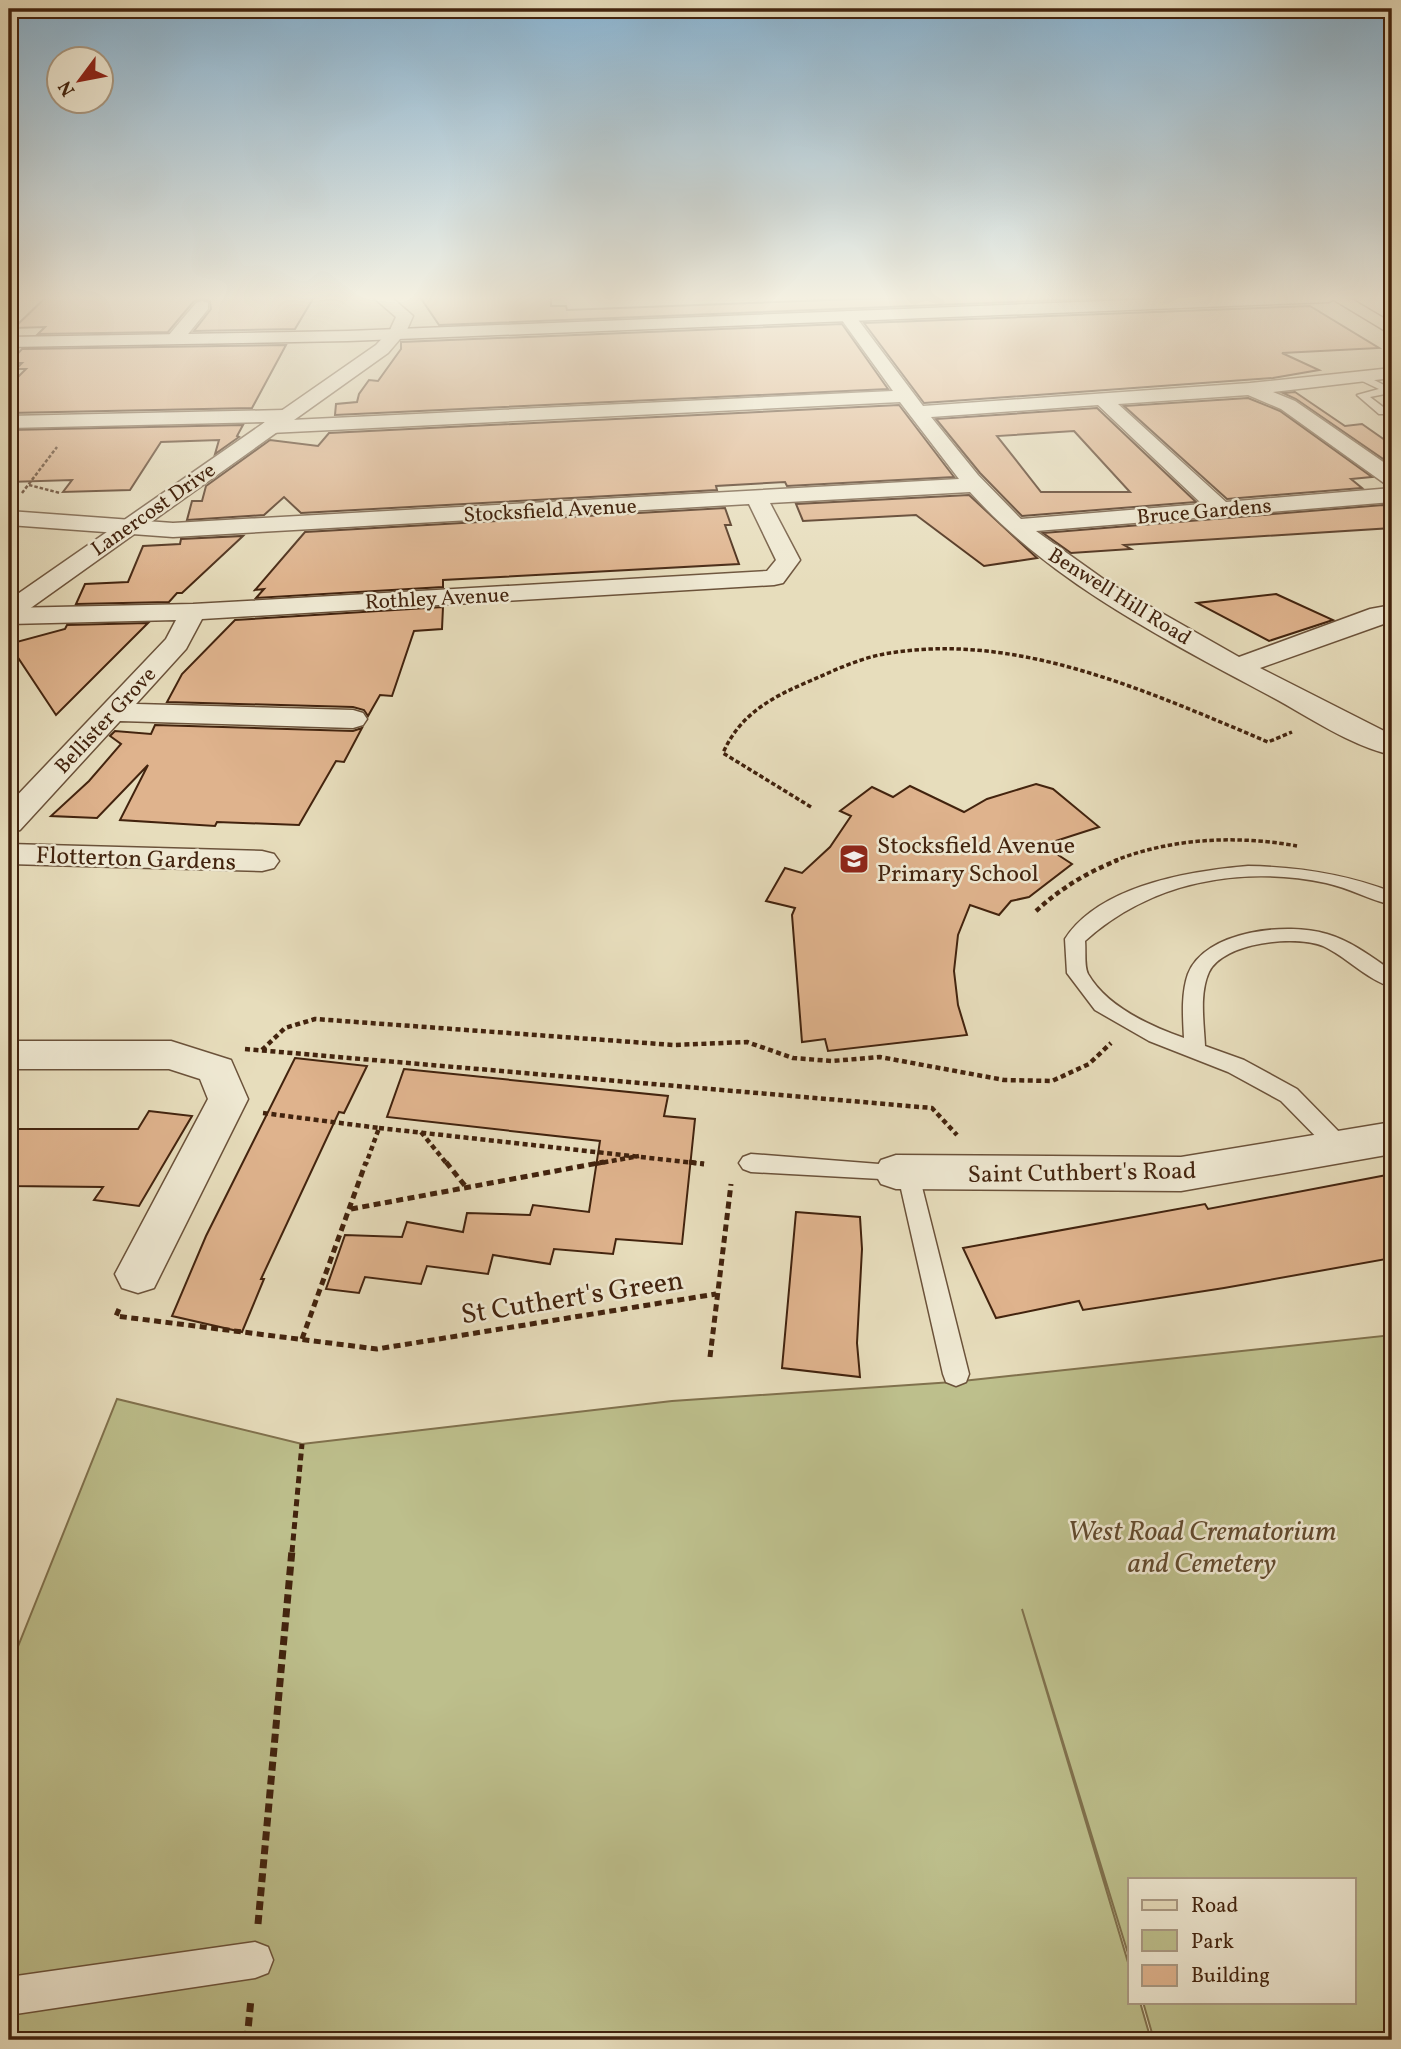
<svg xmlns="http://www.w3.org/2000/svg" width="1401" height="2049" viewBox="0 0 1401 2049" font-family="Vollkorn,serif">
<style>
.green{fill:#bdbf8c;stroke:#80714d;stroke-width:2}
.building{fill:#dfb38d;stroke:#42230e;stroke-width:2;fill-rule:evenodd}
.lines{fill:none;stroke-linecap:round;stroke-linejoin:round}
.service-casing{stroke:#6b523a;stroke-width:3}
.minor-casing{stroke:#6b523a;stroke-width:3}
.tertiary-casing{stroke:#6b523a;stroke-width:3}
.secondary-casing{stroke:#42230e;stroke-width:3}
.primary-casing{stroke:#42230e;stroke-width:3}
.path-far4{stroke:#42230e;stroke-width:2.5;stroke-dasharray:3.5 2;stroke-linecap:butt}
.path-far3{stroke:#42230e;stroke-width:3.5;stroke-dasharray:4.5 2.5;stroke-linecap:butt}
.path-far2{stroke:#42230e;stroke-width:4.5;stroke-dasharray:5 3.5;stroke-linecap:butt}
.path-far1{stroke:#42230e;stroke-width:5;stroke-dasharray:7 4.5;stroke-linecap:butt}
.path{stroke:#42230e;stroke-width:7;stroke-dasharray:9 5;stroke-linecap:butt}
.service{fill:#efe9d3;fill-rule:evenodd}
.minor{fill:#efe9d3;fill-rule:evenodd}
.tertiary{fill:#efe9d3;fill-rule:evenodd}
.secondary{fill:#efe9d3;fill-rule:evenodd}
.primary{fill:#e7ddbc;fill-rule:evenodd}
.labels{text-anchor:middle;stroke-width:5;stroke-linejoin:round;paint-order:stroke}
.far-street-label{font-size:21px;fill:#42230e;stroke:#efe9d3}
.poi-label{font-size:24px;fill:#42230e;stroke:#efe9d3;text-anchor:start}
.street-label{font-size:24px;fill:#42230e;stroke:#efe9d3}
.near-street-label{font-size:28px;fill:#42230e;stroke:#efe9d3}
.near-park-label{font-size:28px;font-style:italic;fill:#614a2e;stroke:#efe9d3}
</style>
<rect width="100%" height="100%" fill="#e7ddbc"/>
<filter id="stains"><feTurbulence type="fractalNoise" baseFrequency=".00286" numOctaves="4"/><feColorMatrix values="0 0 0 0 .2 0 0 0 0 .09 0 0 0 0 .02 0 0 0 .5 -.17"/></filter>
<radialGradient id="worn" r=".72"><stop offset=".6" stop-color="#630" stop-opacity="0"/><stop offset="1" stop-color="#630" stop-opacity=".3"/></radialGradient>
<polygon class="green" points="1392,1335 1392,2040 1154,2040 1143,2002 1354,2002 1354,1879 1130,1879 1130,1960 1022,1609 1130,1969 1130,2002 1140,2002 1151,2040 9,2040 9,1669 117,1399 302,1444 672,1401 953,1382"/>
<g class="building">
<polygon points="46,297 314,297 295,329 194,331 211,309 210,301 203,299 194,301 168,332 38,334 45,327 14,328"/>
<polygon points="420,297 551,297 551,306 566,306 567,310 908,297 1137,297 439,325"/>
<polygon points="1310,306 1379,348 1282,353 1319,370 1273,378 924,403 864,323"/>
<polygon points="842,324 888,389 335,415 336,404 357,402 359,394 369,380 378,381 401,349 401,342"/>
<polygon points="286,345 252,408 9,413 9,386 26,369 16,369 22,363 9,363 22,349"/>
<polygon points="1295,392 1345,426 1362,424 1392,445 1392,465 1296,399 1283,393"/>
<polygon points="1248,398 1280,411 1372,477 1351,479 1362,488 1227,499 1124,406"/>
<polygon points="899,405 954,477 787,486 785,482 716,486 717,490 301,513 284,497 264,515 187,520 192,501 202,501 206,486 270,440 318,446 329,433"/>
<path d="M1097 408 1196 502 1022 516 980 473 936 419ZM1074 431 1130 492H1041L997 436Z"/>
<polygon points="243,425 237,436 239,437 215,454 219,440 161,442 130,490 63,492 72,480 9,482 9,430"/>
<polygon points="969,495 1037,558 984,566 916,515 803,521 796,504"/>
<polygon points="1383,505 1392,513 1392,528 1124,545 1131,549 1071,553 1043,533"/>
<polygon points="725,508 731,525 725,525 739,564 443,580 443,587 256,598 264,589 255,590 305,532"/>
<polygon points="243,536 182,593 177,593 169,602 76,604 85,584 128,582 143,546 180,544 181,539"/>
<polygon points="1276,594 1333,620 1269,641 1197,603"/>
<polygon points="443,607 442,629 414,631 392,696 380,695 368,716 364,710 353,707 167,702 182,674 235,620"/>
<polygon points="148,623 56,715 9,644 65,629 67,625"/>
<polygon points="155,725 353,731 362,728 344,762 336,761 299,825 217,822 215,826 120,820 148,765 97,818 51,816 89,781 121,744 110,736 115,731 151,734"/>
<polygon points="1036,784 1053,789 1099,827 1043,845 1072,864 1029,897 1011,901 999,915 970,905 958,935 954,971 958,1005 967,1035 828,1051 825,1039 802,1042 792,915 795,908 766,901 785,868 802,873 830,847 851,816 840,811 872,787 893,797 910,786 964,812 987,799"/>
<polygon points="295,1058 367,1066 344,1113 339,1112 261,1279 264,1279 242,1332 172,1316 206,1236"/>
<polygon points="404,1069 668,1096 664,1116 695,1119 682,1244 616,1239 613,1254 554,1249 550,1264 493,1255 488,1274 427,1266 421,1284 365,1277 359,1293 326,1289 345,1235 402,1237 407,1222 463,1232 467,1213 530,1215 533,1205 589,1212 600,1141 387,1117"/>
<polygon points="149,1111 192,1116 139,1206 94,1200 103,1187 9,1186 9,1129 138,1129"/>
<polygon points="1392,1174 1392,1258 1224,1288 1083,1310 1079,1301 996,1318 963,1248 1205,1204 1208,1209"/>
<polygon points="796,1212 860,1217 862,1249 857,1343 860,1377 782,1368"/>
</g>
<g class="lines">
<g class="service-casing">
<g id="service">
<polygon points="1362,374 1390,388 1390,393 1370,397 1387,410 1387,414 1379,414 1357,395 1379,389 1358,379"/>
<path d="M1248 866C1299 867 1345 874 1392 892V905C1370 900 1349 888 1326 883 1240 865 1150 882 1085 941 1086 951 1084 966 1088 974 1107 1007 1150 1026 1184 1038 1183 1018 1181 994 1188 974 1205 930 1288 922 1327 934 1351 941 1372 957 1392 971V987C1367 980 1347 957 1323 946 1296 935 1224 942 1209 972 1199 994 1204 1023 1205 1046L1244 1060 1297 1089 1348 1141 1352 1147 1348 1153 1340 1156 1332 1153 1281 1101 1228 1072 1149 1041 1095 1010 1067 973 1065 939C1100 885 1190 871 1248 866Z"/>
<polygon points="751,1154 917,1167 969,1374 966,1382 956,1386 946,1382 943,1374 899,1180 751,1172 743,1169 739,1163 743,1157"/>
<polygon points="255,1942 268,1947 273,1960 268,1973 255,1978 9,2015 9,1977"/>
</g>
</g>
<g class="minor-casing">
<g id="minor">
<polygon points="202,301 208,303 208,309 181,343 169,343 166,339 169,335 196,303"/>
<path d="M847 311 853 313 923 406 1250 383 1392 368V378L1273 392 1295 401 1392 468V484L1384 483 1281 409 1248 395 1118 404 1226 502 1392 488V502L1036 531 1109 583 1239 657 1370 609 1392 605V621L1260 668 1392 735V755C1351 746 1309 717 1272 697 1166 640 1052 583 970 492L770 503 800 560 783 583 774 585 202 619 186 649 136 704 353 710 363 713 367 719 363 725 353 728 120 721 20 830 9 833V804L166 639 176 620 9 624V608L193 604 767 571 776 560 749 504 173 537 9 525V511L173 523 959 479 900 402 270 433 260 427 265 422 9 428V416L284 410 291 412 294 416 291 420 893 391 839 316ZM1098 405 1202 504 1021 519 978 475 931 417Z"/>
<polygon points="9,844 262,851 274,854 279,861 274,868 262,871 9,864"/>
<polygon points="9,1041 171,1041 231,1060 248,1099 154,1288 138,1293 122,1288 115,1274 208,1099 200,1079 169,1069 9,1069"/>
<polygon points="1392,1122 1392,1154 1181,1191 896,1189 881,1184 874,1172 881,1160 896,1155 1181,1157"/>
</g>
</g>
<g class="tertiary-casing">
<polygon id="tertiary" points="373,297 391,297 413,316 406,332 388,353 18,617 9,620 9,600 376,345 390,330 396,317"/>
</g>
<g class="secondary-casing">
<polygon id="secondary" points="1206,297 1337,297 1329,302 348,341 9,347 9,337 348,331"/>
</g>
<g class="primary-casing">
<polygon id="primary" points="1329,297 1348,297 1392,323 1392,335"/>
</g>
<g class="path-far4">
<polyline points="29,485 60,493"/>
<polyline points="22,493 57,447"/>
</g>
<g class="path-far3">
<path d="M811 807 723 753C740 714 772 697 810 681 835 670 862 657 890 653 1020 632 1151 693 1268 742L1292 732"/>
<path d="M1114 861C1171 838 1237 835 1297 846"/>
</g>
<g class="path-far2">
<path d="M1036 911C1061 888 1086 873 1118 860"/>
<polyline points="245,1049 932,1108 957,1135"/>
<polyline points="262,1050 285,1028 315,1019 674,1045 747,1042 793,1058 832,1061 880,1057 1004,1080 1052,1081 1089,1064 1111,1043"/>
<polyline points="263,1113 379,1128 366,1164"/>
<polyline points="379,1128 704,1164"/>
<polyline points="421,1132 447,1164"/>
<polyline points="595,1164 639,1156"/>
</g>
<g class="path-far1">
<polyline points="446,1162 466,1187"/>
<polyline points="689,1162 704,1164"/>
<polyline points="351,1209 604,1162"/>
<polyline points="119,1309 116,1316 377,1349 716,1294"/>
<polyline points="302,1339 366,1162"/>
<polyline points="710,1357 731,1184"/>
<polyline points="292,1552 302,1444"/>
</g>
<g class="path">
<polyline points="258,1924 292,1550"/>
<polyline points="247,2040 251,1999"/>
</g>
<use href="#service" class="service"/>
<use href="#minor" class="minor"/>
<use href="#tertiary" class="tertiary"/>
<use href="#secondary" class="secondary"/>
<use href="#primary" class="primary"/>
</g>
<linearGradient id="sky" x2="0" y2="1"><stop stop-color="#89b6d6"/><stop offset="0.51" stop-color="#f4f0e1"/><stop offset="1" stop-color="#f4f0e1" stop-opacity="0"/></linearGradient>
<rect width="1401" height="584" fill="url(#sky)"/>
<defs>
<g id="school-square" transform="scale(1.575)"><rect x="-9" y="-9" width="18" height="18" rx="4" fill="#8f2418" stroke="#efe9d3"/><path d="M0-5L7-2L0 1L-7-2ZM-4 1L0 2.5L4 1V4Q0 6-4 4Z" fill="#fff"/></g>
</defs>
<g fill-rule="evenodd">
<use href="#school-square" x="854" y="859"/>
</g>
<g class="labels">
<g class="far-street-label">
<text transform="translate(153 509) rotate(-35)" y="7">Lanercost Drive</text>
<text transform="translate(550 510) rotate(-3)" y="7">Stocksfield Avenue</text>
<text transform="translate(1204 511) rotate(-5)" y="7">Bruce Gardens</text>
<text transform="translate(1120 596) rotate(32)" y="7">Benwell Hill Road</text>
<text transform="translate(437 598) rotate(-3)" y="7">Rothley Avenue</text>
<text transform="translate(105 720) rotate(-47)" y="7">Bellister Grove</text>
</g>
<g class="poi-label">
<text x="877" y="853">Stocksfield Avenue<tspan x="877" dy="28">Primary School</tspan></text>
</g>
<g class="street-label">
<text transform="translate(136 858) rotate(2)" y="8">Flotterton Gardens</text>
<text transform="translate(1082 1172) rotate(-1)" y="8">Saint Cuthbert's Road</text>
</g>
<g class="near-street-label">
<text transform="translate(572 1296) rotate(-9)" y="10">St Cuthert's Green</text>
</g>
<g class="near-park-label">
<text x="1202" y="1540">West Road Crematorium<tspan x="1202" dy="32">and Cemetery</tspan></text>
</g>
</g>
<rect width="1401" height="2049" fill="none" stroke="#e7ddbc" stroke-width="35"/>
<rect x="10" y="10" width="1380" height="2028" fill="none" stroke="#42230e" stroke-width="3.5"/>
<rect x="18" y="18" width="1366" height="2014" fill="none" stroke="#42230e" stroke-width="2"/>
<rect x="1128" y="1878" width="228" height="126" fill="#efe9d3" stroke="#aa9a84" stroke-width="2"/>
<rect x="1142" y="1900" width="35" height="10" fill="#e7ddbc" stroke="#aa9a84" stroke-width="2"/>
<text x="1191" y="1912" font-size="21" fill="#42230e">Road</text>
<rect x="1142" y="1930" width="35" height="21" fill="#bdbf8c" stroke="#aa9a84" stroke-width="2"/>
<text x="1191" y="1948" font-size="21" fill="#42230e">Park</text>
<rect x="1142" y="1965" width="35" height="21" fill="#dfb38d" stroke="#aa9a84" stroke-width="2"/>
<text x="1191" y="1982" font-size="21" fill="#42230e">Building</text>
<g transform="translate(80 80) rotate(238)"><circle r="33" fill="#efe9d3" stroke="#aa9a84" stroke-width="2"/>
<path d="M0-5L12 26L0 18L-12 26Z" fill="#8f2418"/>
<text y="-10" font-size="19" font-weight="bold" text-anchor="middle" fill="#42230e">N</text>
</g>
<rect width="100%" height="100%" filter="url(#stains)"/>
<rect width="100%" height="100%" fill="url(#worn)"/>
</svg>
